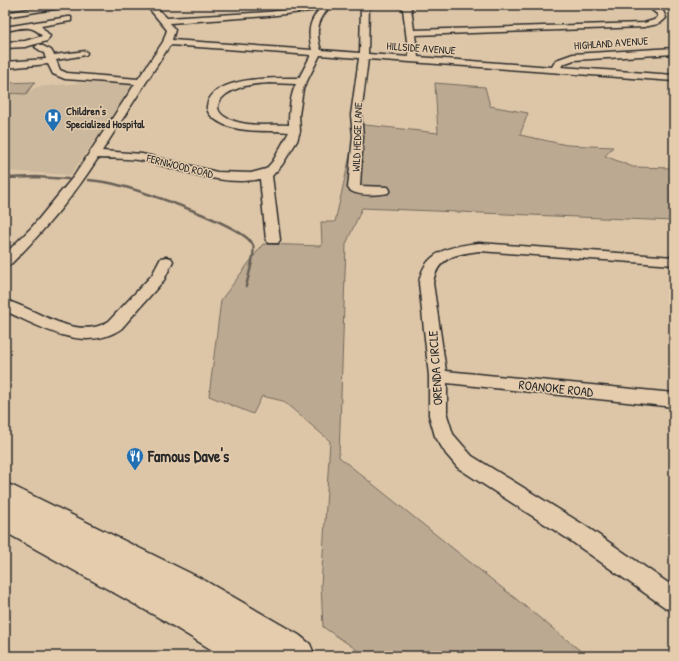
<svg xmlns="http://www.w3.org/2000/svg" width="679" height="661" viewBox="0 0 679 661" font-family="'Patrick Hand',sans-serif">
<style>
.built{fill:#ccb89c}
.green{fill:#bca991;stroke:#746a5e}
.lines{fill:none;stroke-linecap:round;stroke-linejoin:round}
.stream{stroke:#686056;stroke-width:2.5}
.minor-casing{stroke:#2b2b2b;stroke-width:3}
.highway-casing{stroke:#2b2b2b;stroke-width:3}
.minor{fill:#e4ccad;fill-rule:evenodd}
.highway{fill:#e4ccad;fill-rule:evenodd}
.labels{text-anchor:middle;stroke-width:3;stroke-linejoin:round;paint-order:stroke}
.far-street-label{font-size:11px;fill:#2b2b2b;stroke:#e4ccad}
.far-poi-label{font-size:11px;font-weight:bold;fill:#2b2b2b;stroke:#e4ccad;text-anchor:start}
.street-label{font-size:13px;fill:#2b2b2b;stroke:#e4ccad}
.near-poi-label{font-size:16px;font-weight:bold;fill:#2b2b2b;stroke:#e4ccad;text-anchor:start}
</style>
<rect width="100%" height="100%" fill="#ddc6a8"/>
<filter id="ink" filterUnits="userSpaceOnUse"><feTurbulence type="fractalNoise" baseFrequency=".025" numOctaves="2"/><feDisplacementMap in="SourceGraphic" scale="8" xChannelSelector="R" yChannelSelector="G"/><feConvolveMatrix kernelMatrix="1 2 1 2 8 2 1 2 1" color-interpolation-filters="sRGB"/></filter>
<g filter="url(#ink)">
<polygon class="built" points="81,83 136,84 70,175 5,171 5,93 25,94 37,87"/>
<g class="green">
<polygon points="35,82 26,94 5,93 5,83"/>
<polygon points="435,83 485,87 490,106 528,113 520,135 567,145 613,147 605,156 633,167 674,168 674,221 362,208 346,244 339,457 587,656 366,656 323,627 321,586 330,441 283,401 262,396 253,414 209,396 221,300 263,244 322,246 321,222 335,222 357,124 438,133"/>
</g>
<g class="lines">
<g class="stream">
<polyline points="5,178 36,177 68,179"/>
<path d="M88 180C98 181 108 182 118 185 141 191 244 225 253 245 256 251 248 278 246 286"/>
</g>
<g class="minor-casing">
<g id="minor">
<polygon points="53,5 71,5 67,7 5,17 5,13"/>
<path d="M146 5H154L167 18 268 12 326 5H350L346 7 328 9C316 23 316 34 321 50L360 53 361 5H369L368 54 409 57 403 9 398 5H407L411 8 414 30 644 23 654 20 658 17 657 14 646 5H674V8H658L663 11 666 18C660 25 653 25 644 27L415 35 418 57 552 67 556 60 573 54 674 48V54L574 60 563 64 561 67 674 75V81L368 59 361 115 363 136 360 186 388 187 390 190 388 193C378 195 354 197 348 188L353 136 351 115 359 58 320 55 303 89 299 115 300 131 297 141 282 165 272 176 280 240 278 243H268L266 240 260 179C221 187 182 169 144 161 129 158 113 159 98 158 73 197 43 232 10 265L5 266V254L32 227 74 176 135 84 65 79 53 74 48 64 5 68V62L46 59 44 53 35 47 39 44 51 50 54 55 86 51 87 53 86 55 56 60 60 70 67 73 138 79 163 42 167 30ZM319 10C308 23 308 34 312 50L172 40 175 30 170 23 268 16ZM170 45 311 55 299 78C277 78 212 75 207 106 206 115 218 122 225 125 245 133 268 130 289 132L273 161 266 169 251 173 217 172 142 154 102 151ZM269 83 296 84C290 96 289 112 289 125 271 124 251 127 234 121 207 112 218 95 239 88 248 84 259 84 269 83Z"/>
<path d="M68 17H71V21L41 26 50 36 47 41 25 47 5 48V42L25 41 42 36C31 23 20 29 5 31V27Z"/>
<path d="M479 243 674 257V265L479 251C456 254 437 257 433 283L446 371 674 393V407L447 383V415L453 434 472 456 584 525 674 587V611L666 608 568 539 458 468 446 454 435 436 429 415V376L419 283C424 251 451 246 479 243Z"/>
<path d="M166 257 171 258 173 261 164 280 121 329C83 354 40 326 5 311V300C37 309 77 342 109 321L152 275 161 258Z"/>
</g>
</g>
<g class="highway-casing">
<polygon id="highway" points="5,483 15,487 202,579 299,635 310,644 315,656 222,656 163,620 5,532"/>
</g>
<use href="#minor" class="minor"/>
<use href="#highway" class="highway"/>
</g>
</g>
<defs>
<g id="hospital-pin" transform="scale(0.9)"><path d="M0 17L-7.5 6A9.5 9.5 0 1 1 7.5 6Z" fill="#1f6fb2" stroke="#e4ccad"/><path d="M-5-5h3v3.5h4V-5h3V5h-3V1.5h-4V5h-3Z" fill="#fff"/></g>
<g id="restaurant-pin" transform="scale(0.9)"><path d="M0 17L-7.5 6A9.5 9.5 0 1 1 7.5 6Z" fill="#1f6fb2" stroke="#e4ccad"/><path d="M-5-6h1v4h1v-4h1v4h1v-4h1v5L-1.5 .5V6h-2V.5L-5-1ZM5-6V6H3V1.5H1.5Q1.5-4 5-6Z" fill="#fff"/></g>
</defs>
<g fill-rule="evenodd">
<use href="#hospital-pin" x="53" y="117"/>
<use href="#restaurant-pin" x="135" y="456"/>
</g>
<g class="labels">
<g class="far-street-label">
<text transform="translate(611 43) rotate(-4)" y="4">HIGHLAND AVENUE</text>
<text transform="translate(421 48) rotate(4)" y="4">HILLSIDE AVENUE</text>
<text transform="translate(357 137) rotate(-88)" y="4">WILD HEDGE LANE</text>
<text transform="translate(180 166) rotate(14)" y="4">FERNWOOD ROAD</text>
</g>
<g class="far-poi-label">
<text x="66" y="115">Children's<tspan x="66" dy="13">Specialized Hospital</tspan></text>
</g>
<g class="street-label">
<text transform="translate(435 368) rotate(-94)" y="5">ORENDA CIRCLE</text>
<text transform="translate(556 388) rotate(6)" y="5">ROANOKE ROAD</text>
</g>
<g class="near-poi-label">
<text x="148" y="462">Famous Dave's</text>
</g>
</g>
<rect width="679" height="661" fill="none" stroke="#e4ccad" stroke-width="20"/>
<rect x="10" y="10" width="659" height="641" fill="none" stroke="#2b2b2b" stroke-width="1.5" filter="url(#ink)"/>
</svg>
